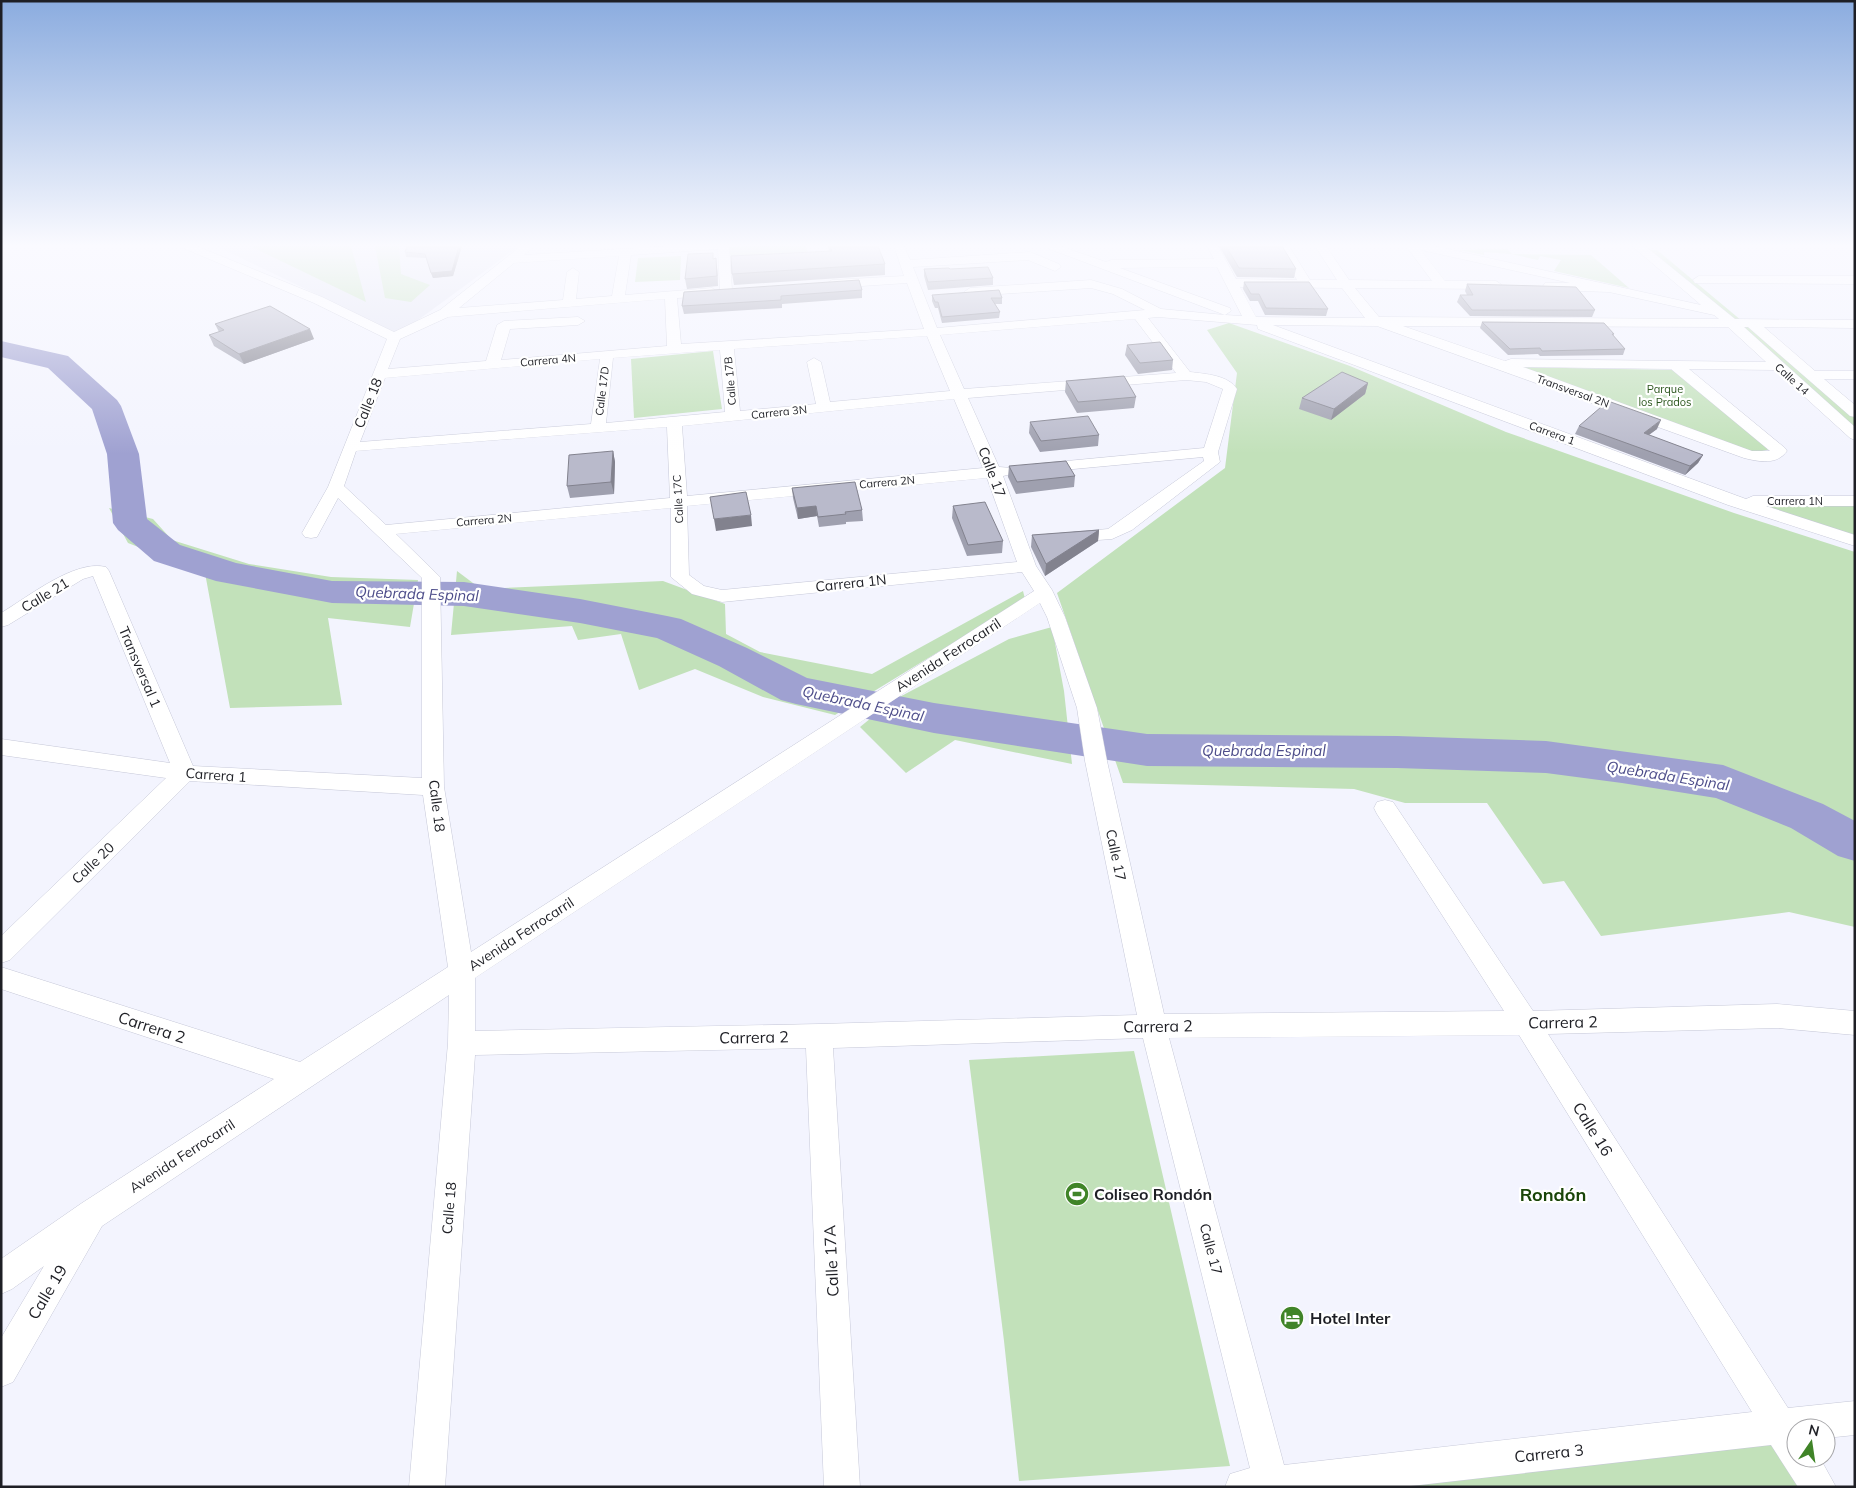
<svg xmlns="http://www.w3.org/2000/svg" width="1856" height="1488" viewBox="0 0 1856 1488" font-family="Mulish,sans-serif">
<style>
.built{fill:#e3e5f3}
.green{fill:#c2e1ba}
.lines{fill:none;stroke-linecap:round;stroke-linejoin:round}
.river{fill:#9fa1d1;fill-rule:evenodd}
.street-casing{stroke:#c6c8d8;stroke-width:1}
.street{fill:#fff;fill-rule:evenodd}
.wall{fill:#9fa0af}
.shaded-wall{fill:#82828e}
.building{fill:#b9bacb;stroke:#82828e}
.labels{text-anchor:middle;stroke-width:4.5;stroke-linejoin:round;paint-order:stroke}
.far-street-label{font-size:11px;fill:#1e1f25;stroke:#fff}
.far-park-label{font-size:11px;fill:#2b561d;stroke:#fff}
.street-label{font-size:14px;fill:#1e1f25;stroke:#fff}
.water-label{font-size:15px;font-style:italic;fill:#4d4d8a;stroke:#fff}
.near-street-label{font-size:16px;fill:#1e1f25;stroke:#fff}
.near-poi-label{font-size:16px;font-weight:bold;fill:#1e1f25;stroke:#fff;text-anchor:start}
.near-neighbourhood-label{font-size:18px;font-weight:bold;fill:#1a4508;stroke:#fff}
</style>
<rect width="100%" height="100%" fill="#f3f4fe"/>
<polygon class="built" points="216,246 519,246 399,334"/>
<g class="green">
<polygon points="258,246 351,246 366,302 252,247"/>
<polygon points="375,246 399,246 401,274 430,285 411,302 385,298"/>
<polygon points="762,246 806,246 811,262 732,266 729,247"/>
<polygon points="1507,249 1512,254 1591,255 1629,288 1554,271 1561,260 1540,256 1538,260 1511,254 1484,252 1484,255 1460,250"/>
<polygon points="1649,250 1657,250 1742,321 1733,321"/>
<polygon points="681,256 680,280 635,282 638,258"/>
<polygon points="1229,323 1350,366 1506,432 1734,513 1855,552 1855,927 1789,912 1601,936 1564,881 1543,884 1487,803 1405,803 1354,789 1123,783 1057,593 1225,468 1237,373 1207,330"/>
<polygon points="1740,327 1751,327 1855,417 1855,430"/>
<polygon points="713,351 722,409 634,418 631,359"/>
<polygon points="1510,367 1674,370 1771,449 1753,453"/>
<polygon points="1758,504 1855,504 1855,536"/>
<polygon points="109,508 153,519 172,540 249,564 331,577 418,580 410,627 328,618 342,705 230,708 205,573 128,543"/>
<polygon points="457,571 481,589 663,581 725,604 726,634 760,652 872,674 1023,591 1025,599 835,715 763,697 695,669 639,690 621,634 578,640 572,626 451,635"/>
<polygon points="1052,627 1064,691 1072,764 955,740 906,773 860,727 892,701 1009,639"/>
<polygon points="1134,1051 1230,1466 1019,1481 1004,1341 969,1060"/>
<polygon points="1781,1428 1796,1458 1818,1487 1285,1487"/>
</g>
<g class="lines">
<polygon class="river" points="1,341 68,356 117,400 121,406 139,454 147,519 180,545 236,563 332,581 464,582 580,599 667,616 681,619 747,648 807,678 934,703 1147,734 1397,736 1546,741 1723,765 1823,804 1855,821 1855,861 1838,856 1791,828 1716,798 1622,783 1546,773 1397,768 1147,766 934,733 796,704 781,700 719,666 657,638 580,623 464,606 332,603 216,581 154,561 118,530 113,523 107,454 92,409 48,368 1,357"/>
<g class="street-casing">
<g id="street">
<path d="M181 246H196L322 297 394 332 440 310 521 246H534L524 255 671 246H729L732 290 726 294 720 290 718 249 631 255 625 295 712 288 718 292 712 296 677 298 681 344 924 329 907 283 832 288 826 284 832 280 904 276 894 246H904L910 260 1030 252 1059 264 1061 267 1055 271 1028 260 913 267 937 328 1145 310 1113 294 1091 288 970 296 964 292 970 288 1091 280 1122 289 1161 309 1225 315 1047 248 1046 246H1060L1106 262 1111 260 1214 259 1207 246H1218L1236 279 1297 280 1278 246H1289L1310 280H1337L1315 246H1326L1349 280 1432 281 1406 246H1434L1701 305 1632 246H1645L1735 319 1855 320V328L1764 327 1815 371H1855V379H1824L1855 405V417L1850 416 1748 327H1744L1855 427V440L1850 438 1775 370 1689 369 1785 448 1787 451C1777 465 1760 462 1744 458L1377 326 1273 325 1746 499 1753 496H1855V506H1766L1855 535V546L1728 505 1258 329 1257 325 1158 317 1148 318 1190 372C1206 374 1228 375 1237 389L1218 452 1220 462 1132 530 1112 539 1070 542 1064 541 1061 537 1064 533 1108 529 1204 461 1203 457 1041 472 1035 470 1033 467 1035 464 1204 448 1223 389 1206 382 1186 380 968 398 999 467 1012 468 1014 471 1012 474 1003 476 1036 566 1052 590 1065 617 1097 708 1107 761 1164 1014 1504 1011 1377 814 1374 808 1377 802 1385 800 1393 802 1533 1011 1777 1004 1855 1011V1035L1777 1028 1548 1034 1788 1408 1855 1401V1435L1826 1438V1428H1796V1458H1820L1836 1487H1798L1771 1445 1402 1487H1225L1230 1474 1250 1468 1143 1038 833 1048 860 1487H824L806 1048 475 1055 445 1487H409L448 1043 449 995 102 1226 13 1382 1 1387V1338L44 1266 12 1289 1 1294V1259L82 1203 274 1079 1 989V967L300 1062 448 967 423 795 190 781 10 960 1 963V936L166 778 1 755V739L170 763 93 576 83 579 8 625 1 627V613C28 597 75 559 106 567L109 571 193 766 422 778V578L338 498 317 537 311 538 305 537 302 533 328 487 387 339 314 303 183 248ZM1421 250 1570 283H1545L1543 286 1545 289 1549 290 1609 292 1714 315 1719 319 1379 317 1355 288 1496 289 1502 285 1496 281H1445ZM619 256 612 296 576 299 579 272 573 268 567 272 563 300 459 308 514 263ZM1217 267 1242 316 1225 315 1231 311 1230 308 1120 268ZM1240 287 1342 288 1365 318 1256 317ZM665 299 667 346 501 360 510 329 578 325 585 321 578 317 504 321 497 325 486 361 388 369 400 339 448 317ZM1135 319 1176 373 964 389 940 335ZM1403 326 1728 327 1766 362 1511 359 1505 361ZM927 336 950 391 830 402 821 362 814 358 807 362 816 404 740 411 734 349ZM720 350 725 412 606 423 613 358ZM600 359 591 424 360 442 385 378ZM1523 367 1671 369 1770 451H1752ZM954 399 983 468 687 496 682 426ZM667 427 670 498 386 525 344 486 356 451ZM987 478 1017 562 722 590 704 586 689 575 687 506ZM671 508V577L692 594 722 602 1022 572 1034 591 471 952 444 787 440 577 396 534ZM1040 603 1047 617 1077 708 1085 761 1137 1015 819 1024 475 1031V978ZM1519 1035 1752 1412 1284 1465 1169 1038Z"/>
<polygon points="1699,276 1855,276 1855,284 1695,283 1693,280"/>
</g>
</g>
<use href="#street" class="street"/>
</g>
<g class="wall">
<polygon points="462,246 453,276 433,278 426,258 406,257 405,252"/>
<polygon points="828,246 878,246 885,264 885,275 734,285 732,274 829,251"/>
<polygon points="1219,246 1282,246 1296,269 1294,278 1237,277"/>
<polygon points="713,253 713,259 717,268 718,286 687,289 685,279"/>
<polygon points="924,269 950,269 993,278 993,285 928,290 924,276"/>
<polygon points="1244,282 1328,309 1326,316 1265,315 1258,301 1250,301 1243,289"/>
<polygon points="1467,284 1595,310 1592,317 1470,316 1457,302 1460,295 1467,295 1465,291"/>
<polygon points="862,290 862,298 782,304 782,308 684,314 682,306 684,292"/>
<polygon points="932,295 1002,298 1002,304 995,304 1000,312 999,318 942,323 938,308 935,308 932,301"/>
<polygon points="1482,322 1614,334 1613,336 1625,349 1623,355 1540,356 1538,354 1508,355 1480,328"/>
<polygon points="215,324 314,339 244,364 214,346 209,335 219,332"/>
<polygon points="1127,345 1173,360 1172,370 1138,374 1125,355"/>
<polygon points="1066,381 1136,397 1134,408 1077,413 1065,392"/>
<polygon points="1368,383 1365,394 1331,420 1299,409 1302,398"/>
<polygon points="1030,422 1099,435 1098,446 1040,452 1029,433"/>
<polygon points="1579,426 1657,429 1649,435 1703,455 1698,463 1685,475 1575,434"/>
<polygon points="613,451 615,462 614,494 570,498 567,486"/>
<polygon points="1009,466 1075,476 1074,487 1016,494 1008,477"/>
<polygon points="792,488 862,510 863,521 846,522 846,524 819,527 817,516 798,519 793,498"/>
<polygon points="953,506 1003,541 1002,553 967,556 952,518"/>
<polygon points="1099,530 1098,541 1045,576 1031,547 1032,535"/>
</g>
<g class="shaded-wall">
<polygon points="459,246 462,246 453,276 433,278 431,273"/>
<polygon points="716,258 717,268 718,286 717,276"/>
<polygon points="310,329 314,339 244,364 239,354"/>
<polygon points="1368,383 1365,394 1331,420 1334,409"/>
<polygon points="1661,420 1657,429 1640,441 1644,433"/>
<polygon points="613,451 615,462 614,494 611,482"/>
<polygon points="1703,455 1698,463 1685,475 1690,466"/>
<polygon points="816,506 817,516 798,519 797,508"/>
<polygon points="751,515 752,526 716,531 714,519"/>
<polygon points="1099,530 1098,541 1045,576 1046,564"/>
</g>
<g class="building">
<polygon points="407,246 459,246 452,271 431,273 425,254 405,252"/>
<polygon points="830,246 878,246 885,264 732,274 731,256 832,251"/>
<polygon points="1226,246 1282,246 1296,269 1239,268"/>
<polygon points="713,253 713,259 716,258 717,276 685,279 688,254"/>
<polygon points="988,267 993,278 928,282 924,269 949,268 950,269"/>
<polygon points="859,280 862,290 781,296 781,300 682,306 684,292"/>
<polygon points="1244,282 1309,282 1328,309 1266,308 1259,294 1251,294"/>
<polygon points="1467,284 1576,287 1595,310 1472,310 1460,295 1473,295"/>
<polygon points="999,290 1002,298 991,298 1000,312 942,317 938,302 935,302 932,295"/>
<polygon points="270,306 310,329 239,354 209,335 224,330 215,324"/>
<polygon points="1482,322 1604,323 1614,334 1612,334 1625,349 1542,351 1540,348 1510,349"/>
<polygon points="1160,342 1173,360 1140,363 1127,345"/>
<polygon points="1342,372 1368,383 1334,409 1302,398"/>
<polygon points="1124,376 1136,397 1078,402 1066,381"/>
<polygon points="1608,401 1661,420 1644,433 1703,455 1690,466 1579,426"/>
<polygon points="1088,416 1099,435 1041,441 1030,422"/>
<polygon points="613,451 611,482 567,486 569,455"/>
<polygon points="1066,461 1075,476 1017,482 1009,466"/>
<polygon points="855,482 862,510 845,512 846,514 818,517 816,506 797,508 792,488"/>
<polygon points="746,492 751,515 714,519 710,497"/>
<polygon points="985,502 1003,541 968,545 953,506"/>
<polygon points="1099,530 1046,564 1032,535"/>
</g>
<linearGradient id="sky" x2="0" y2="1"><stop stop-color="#8bacdf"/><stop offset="0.54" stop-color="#fafaff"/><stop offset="1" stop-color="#fafaff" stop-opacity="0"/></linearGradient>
<rect width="1856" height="454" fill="url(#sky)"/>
<defs>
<g id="stadium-disc" transform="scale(1.25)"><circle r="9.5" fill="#408428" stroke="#fff"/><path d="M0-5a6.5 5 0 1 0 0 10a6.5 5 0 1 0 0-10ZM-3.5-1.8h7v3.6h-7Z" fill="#fff"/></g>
<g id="hotel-disc" transform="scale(1.25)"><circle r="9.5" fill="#408428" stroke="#fff"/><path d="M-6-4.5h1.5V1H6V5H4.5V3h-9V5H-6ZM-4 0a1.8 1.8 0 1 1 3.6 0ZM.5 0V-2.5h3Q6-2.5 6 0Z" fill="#fff"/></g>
</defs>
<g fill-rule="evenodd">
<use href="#stadium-disc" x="1077" y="1194"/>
<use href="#hotel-disc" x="1292" y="1318"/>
</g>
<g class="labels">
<g class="far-street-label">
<text transform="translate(548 360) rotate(-5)" y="4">Carrera 4N</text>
<text transform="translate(1792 379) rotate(42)" y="4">Calle 14</text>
<text transform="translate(730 381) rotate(-95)" y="4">Calle 17B</text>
<text transform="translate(602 391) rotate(-83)" y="4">Calle 17D</text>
<text transform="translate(1573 391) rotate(20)" y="4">Transversal 2N</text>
<text transform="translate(779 412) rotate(-6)" y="4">Carrera 3N</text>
<text transform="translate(1552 433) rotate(20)" y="4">Carrera 1</text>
<text transform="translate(887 482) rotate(-5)" y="4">Carrera 2N</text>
<text transform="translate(678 499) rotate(-93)" y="4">Calle 17C</text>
<text x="1795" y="505">Carrera 1N</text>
<text transform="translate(484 520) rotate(-5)" y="4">Carrera 2N</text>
</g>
<g class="far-park-label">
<text x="1665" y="393">Parque<tspan x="1665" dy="13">los Prados</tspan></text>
</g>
<g class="street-label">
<text transform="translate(368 403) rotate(-68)" y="5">Calle 18</text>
<text transform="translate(992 472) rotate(69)" y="5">Calle 17</text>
<text transform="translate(851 583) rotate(-6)" y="5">Carrera 1N</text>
<text transform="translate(45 595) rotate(-31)" y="5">Calle 21</text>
<text transform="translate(948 655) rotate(-33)" y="5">Avenida Ferrocarril</text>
<text transform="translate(140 667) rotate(67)" y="5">Transversal 1</text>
<text transform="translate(216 775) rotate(4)" y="5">Carrera 1</text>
<text transform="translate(437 806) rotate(83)" y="5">Calle 18</text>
<text transform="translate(1116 855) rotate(78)" y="5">Calle 17</text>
<text transform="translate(93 863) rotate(-44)" y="5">Calle 20</text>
<text transform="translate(521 934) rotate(-33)" y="5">Avenida Ferrocarril</text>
<text transform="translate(182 1156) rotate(-33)" y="5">Avenida Ferrocarril</text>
<text transform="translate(449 1208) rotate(-85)" y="5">Calle 18</text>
<text transform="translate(1211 1249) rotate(75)" y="5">Calle 17</text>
</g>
<g class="water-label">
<text transform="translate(417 594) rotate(2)" y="5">Quebrada Espinal</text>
<text transform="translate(863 704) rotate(12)" y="5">Quebrada Espinal</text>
<text x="1264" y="756">Quebrada Espinal</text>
<text transform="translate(1668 776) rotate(9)" y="5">Quebrada Espinal</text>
</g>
<g class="near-street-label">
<text transform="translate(1563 1022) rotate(-1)" y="6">Carrera 2</text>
<text transform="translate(1158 1026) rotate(-1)" y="6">Carrera 2</text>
<text transform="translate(152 1027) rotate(18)" y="6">Carrera 2</text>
<text transform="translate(754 1037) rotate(-1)" y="6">Carrera 2</text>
<text transform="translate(1593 1129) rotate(58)" y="6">Calle 16</text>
<text transform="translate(831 1261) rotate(-93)" y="6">Calle 17A</text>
<text transform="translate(47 1292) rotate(-59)" y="6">Calle 19</text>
<text transform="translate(1549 1453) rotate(-6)" y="6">Carrera 3</text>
</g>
<g class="near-poi-label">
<text x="1094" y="1200">Coliseo Rondón</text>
<text x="1310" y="1324">Hotel Inter</text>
</g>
<g class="near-neighbourhood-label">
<text x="1553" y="1201">Rondón</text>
</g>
</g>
<rect width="1856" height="1488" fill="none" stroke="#1e1f25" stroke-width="5"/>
<g transform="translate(1811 1443) rotate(13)"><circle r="24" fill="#ffffff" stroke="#a5a5a8"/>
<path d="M0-4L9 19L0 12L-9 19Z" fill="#408428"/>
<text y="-8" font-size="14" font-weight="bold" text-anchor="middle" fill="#1e1f25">N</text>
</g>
</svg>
